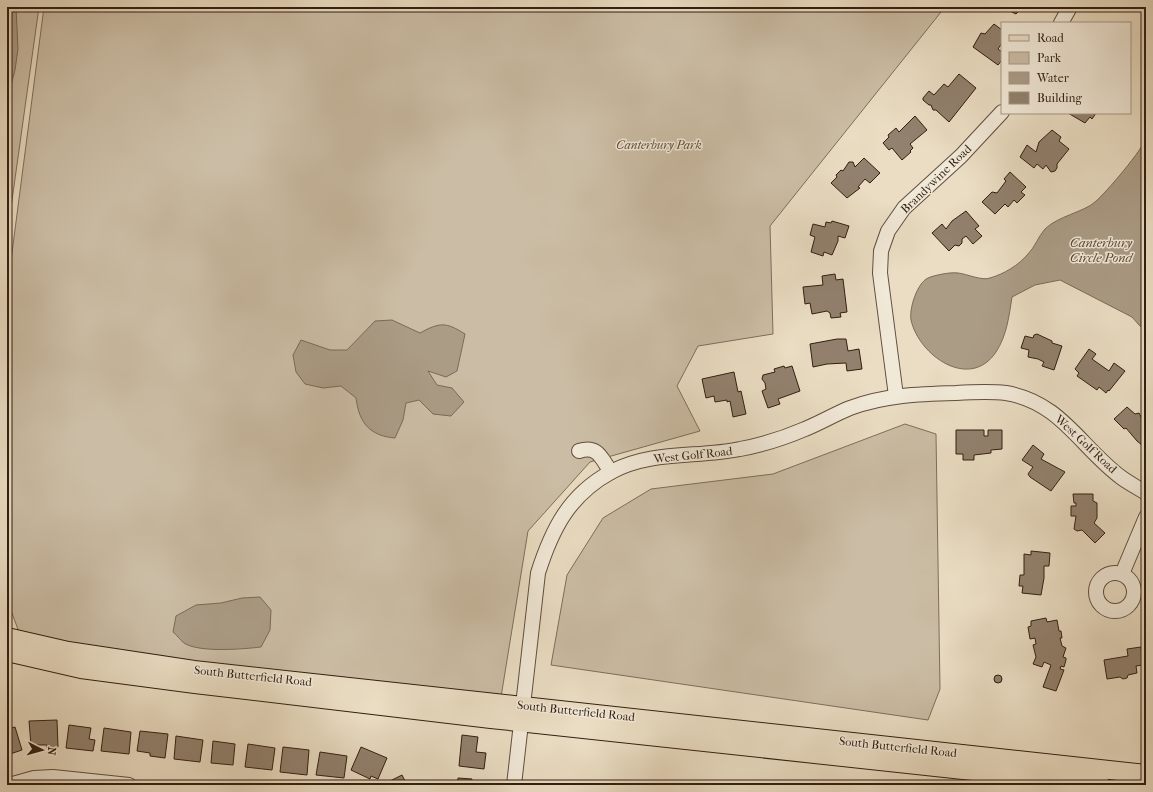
<svg xmlns="http://www.w3.org/2000/svg" width="1153" height="792" viewBox="0 0 1153 792" font-family="'IM FELL French Canon',serif">
<style>
.green{fill:#cbbda5;stroke:#7e6e5b}
.water{fill:#ab9c86;stroke:#7b6a57}
.building{fill:#92816e;stroke:#321e11}
.lines{fill:none;stroke-linecap:round;stroke-linejoin:round}
.minor-casing{stroke:#604e3e;stroke-width:16}
.major-casing{stroke:#321e11;stroke-width:20}
.minor{stroke:#f1e9d8;stroke-width:14}
.major{stroke:#eaddc3;stroke-width:18}
.labels{text-anchor:middle;stroke-width:3;stroke-linejoin:round;paint-order:stroke}
.park-label{font-size:12px;font-style:italic;fill:#604e3d;stroke:#f1e9d8}
.street-label{font-size:12px;fill:#321e11;stroke:#f1e9d8}
.water-label{font-size:13px;font-style:italic;fill:#5c4a3a;stroke:#f1e9d8}
</style>
<rect width="100%" height="100%" fill="#eaddc3"/>
<filter id="stains"><feTurbulence type="fractalNoise" baseFrequency=".005" numOctaves="4"/><feColorMatrix values="0 0 0 0 .2 0 0 0 0 .09 0 0 0 0 .02 0 0 0 .5 -.17"/></filter>
<radialGradient id="worn" r=".72"><stop offset=".6" stop-color="#630" stop-opacity="0"/><stop offset="1" stop-color="#630" stop-opacity=".3"/></radialGradient>
<g class="green">
<polygon points="7,7 39,7 7,236"/>
<polygon points="44,7 945,7 770,226 773,334 698,346 677,386 700,431 590,462 528,531 501,697 25,648 7,600 7,291"/>
<polygon points="905,424 936,434 940,689 928,720 551,665 567,575 603,518 651,489 773,474"/>
</g>
<g class="water">
<polygon points="9,7 16,7 18,49 15,70 7,100 7,26"/>
<path d="M1146 138V328L1140 326 1132 317 1060 280 1035 285 1012 297C1009 316 1007 335 996 352 970 391 919 356 911 320 909 309 917 283 928 278 935 275 950 272 958 273 967 274 982 281 990 278 1004 274 1019 265 1028 254 1035 247 1038 237 1045 229 1058 216 1084 212 1095 202 1105 194 1144 148 1146 138Z"/>
<path d="M392 320 420 333C440 322 446 322 465 334L457 371 446 377 428 371 437 385 452 388 464 402 451 416 433 414 419 400 406 403 403 420 395 438C370 436 359 423 356 398L341 386 323 388 305 384 296 372 293 355 301 340 330 350H347L375 321Z"/>
<path d="M260 597 271 610 270 630 261 647C244 649 199 653 184 643 180 640 177 635 173 632L176 616 196 605 221 603 242 598Z"/>
</g>
<g class="building">
<polygon points="1010,7 1022,7 1016,14 1008,10"/>
<polygon points="994,24 1002,30 1002,43 998,49 1002,52 1002,60 998,65 973,47 981,33 985,34"/>
<polygon points="959,74 976,88 949,122 936,110 933,110 931,105 929,105 923,100 923,98 929,91 934,95 944,84 948,87"/>
<polygon points="1068,113 1096,113 1092,119 1090,117 1085,123"/>
<polygon points="915,116 927,130 910,144 913,148 910,151 911,152 902,160 892,148 889,150 883,143 889,137 888,135 896,128 899,132"/>
<polygon points="1052,130 1061,137 1059,141 1069,149 1057,164 1057,168 1055,171 1051,172 1046,165 1043,169 1037,164 1034,168 1020,157 1027,145 1036,152 1039,142"/>
<polygon points="864,158 880,173 870,183 865,179 858,187 860,188 847,198 831,183 837,177 836,175 841,170 843,171 849,162 853,162 855,167"/>
<polygon points="1010,172 1026,187 1021,192 1025,195 1017,203 1014,200 1008,207 1005,204 995,214 982,202 992,192 997,193 1006,181 1004,179"/>
<polygon points="966,211 979,226 975,229 982,236 973,244 966,236 962,239 962,243 959,246 955,245 949,251 932,233 942,224 946,229 952,221"/>
<polygon points="832,221 849,226 845,238 838,236 838,241 832,255 824,252 823,256 811,252 815,237 810,235 813,224 825,227 826,222 831,223"/>
<polygon points="835,274 836,280 843,279 847,312 840,313 841,317 831,318 830,313 827,311 812,314 810,303 805,304 803,287 823,285 822,276"/>
<polygon points="1037,334 1052,341 1052,343 1062,346 1054,370 1042,366 1044,362 1038,359 1028,357 1029,350 1021,348 1025,336 1033,338 1034,335"/>
<polygon points="837,339 846,339 848,351 859,349 862,369 847,371 846,363 827,364 813,367 810,344"/>
<polygon points="1089,349 1096,354 1092,359 1109,371 1114,363 1125,371 1109,391 1108,390 1106,393 1099,387 1097,390 1077,376 1079,373 1075,369"/>
<polygon points="784,366 785,368 792,366 800,391 778,399 780,404 768,408 762,391 766,389 765,383 762,379 763,375 775,372 774,369"/>
<polygon points="734,372 738,392 741,391 746,414 733,417 730,401 727,402 727,400 715,402 714,396 706,398 702,379"/>
<polygon points="1127,407 1135,414 1139,413 1142,419 1146,415 1146,443 1143,446 1137,441 1126,428 1124,429 1114,419"/>
<polygon points="956,430 984,430 984,436 988,436 988,430 1002,430 1002,449 991,450 991,453 974,455 974,460 963,460 963,454 956,454"/>
<polygon points="1033,445 1044,454 1041,459 1065,472 1051,491 1030,477 1028,474 1033,467 1022,460"/>
<polygon points="1073,494 1093,494 1093,501 1097,503 1097,518 1094,523 1105,533 1095,543 1082,530 1077,531 1074,529 1076,516 1071,516 1071,506 1076,506 1076,503 1074,503"/>
<polygon points="1031,551 1050,553 1049,566 1044,566 1044,578 1041,595 1022,593 1023,586 1019,586 1020,575 1024,575 1024,554 1031,555"/>
<polygon points="1046,618 1047,622 1057,620 1059,631 1061,631 1062,638 1060,638 1062,646 1066,648 1063,657 1066,658 1066,660 1064,667 1061,666 1060,669 1064,670 1056,691 1043,687 1051,665 1044,662 1042,667 1033,664 1036,657 1033,645 1036,644 1035,638 1030,639 1028,627 1031,626 1031,621"/>
<polygon points="1141,647 1143,665 1136,666 1137,673 1128,675 1127,678 1123,679 1120,677 1107,679 1104,660 1128,656 1127,649"/>
<circle cx="998" cy="679" r="4"/>
<polygon points="57,720 58,747 51,749 47,748 47,745 31,745 29,721"/>
<polygon points="69,725 91,728 89,739 95,740 93,751 66,748"/>
<polygon points="15,727 22,750 7,755 7,729"/>
<polygon points="104,728 131,732 129,754 101,751"/>
<polygon points="140,731 168,734 165,758 150,756 150,753 137,751"/>
<polygon points="462,735 478,737 476,752 486,753 484,769 459,766"/>
<polygon points="176,736 203,740 200,762 174,759"/>
<polygon points="213,741 235,744 233,765 211,763"/>
<polygon points="248,744 275,748 272,770 245,767"/>
<polygon points="283,747 309,750 307,775 280,772"/>
<polygon points="361,747 387,758 378,779 371,776 370,779 351,770"/>
<polygon points="320,752 347,756 344,778 316,775"/>
<polygon points="402,775 407,785 382,785"/>
<polygon points="458,778 472,779 471,785 457,785"/>
</g>
<g class="lines">
<g class="minor-casing">
<g id="minor">
<polyline points="1061,23 1070,7"/>
<polyline points="896,396 880,273 881,251 888,231 904,208 961,156 1002,112"/>
<path d="M579 451C598 445 601 458 611 472"/>
<circle cx="1115" cy="592" r="19"/>
<polyline points="1122,574 1146,517"/>
<polyline points="9,785 34,778 53,777 129,785"/>
<path d="M514 785 538 573C552 529 569 495 611 472 651 450 698 458 740 449 762 445 784 438 805 429 820 423 835 414 850 408 885 395 919 394 956 393 972 392 989 391 1006 393 1061 402 1081 448 1122 478 1129 483 1138 488 1146 493"/>
</g>
</g>
<g class="major-casing">
<g id="major">
<polyline points="7,637 68,651 194,670 1146,774"/>
<polyline points="7,652 81,669 195,684 491,719 1101,785"/>
</g>
</g>
<use href="#minor" class="minor"/>
<use href="#major" class="major"/>
</g>
<g class="labels">
<g class="park-label">
<text x="659" y="149">Canterbury Park</text>
</g>
<g class="street-label">
<text transform="translate(936 179) rotate(-44)" y="4">Brandywine Road</text>
<text transform="translate(1086 444) rotate(43)" y="4">West Golf Road</text>
<text transform="translate(693 455) rotate(-6)" y="4">West Golf Road</text>
<text transform="translate(253 676) rotate(6)" y="4">South Butterfield Road</text>
<text transform="translate(576 711) rotate(6)" y="4">South Butterfield Road</text>
<text transform="translate(898 747) rotate(6)" y="4">South Butterfield Road</text>
</g>
<g class="water-label">
<text x="1101" y="247">Canterbury<tspan x="1101" dy="15">Circle Pond</tspan></text>
</g>
</g>
<rect width="1153" height="792" fill="none" stroke="#eaddc3" stroke-width="24"/>
<rect x="8" y="8" width="1137" height="776" fill="none" stroke="#321e11" stroke-width="2"/>
<rect x="12" y="12" width="1129" height="768" fill="none" stroke="#321e11"/>
<rect x="1001" y="22" width="130" height="92" fill="#f1e9d8" stroke="#a59888"/>
<rect x="1009" y="35" width="20" height="6" fill="#eaddc3" stroke="#a59888"/>
<text x="1037" y="42" font-size="12" fill="#321e11">Road</text>
<rect x="1009" y="52" width="20" height="12" fill="#cbbda5" stroke="#a59888"/>
<text x="1037" y="62" font-size="12" fill="#321e11">Park</text>
<rect x="1009" y="72" width="20" height="12" fill="#ab9c86" stroke="#a59888"/>
<text x="1037" y="82" font-size="12" fill="#321e11">Water</text>
<rect x="1009" y="92" width="20" height="12" fill="#92816e" stroke="#a59888"/>
<text x="1037" y="102" font-size="12" fill="#321e11">Building</text>
<g transform="translate(42 750) rotate(96)" stroke="#f1e9d8" stroke-width="3" paint-order="stroke">
<path d="M0-3L7 15L0 10L-7 15Z" fill="#321e11"/>
<text y="-6" font-size="11" font-weight="bold" text-anchor="middle" fill="#321e11">N</text>
</g>
<rect width="100%" height="100%" filter="url(#stains)"/>
<rect width="100%" height="100%" fill="url(#worn)"/>
</svg>
